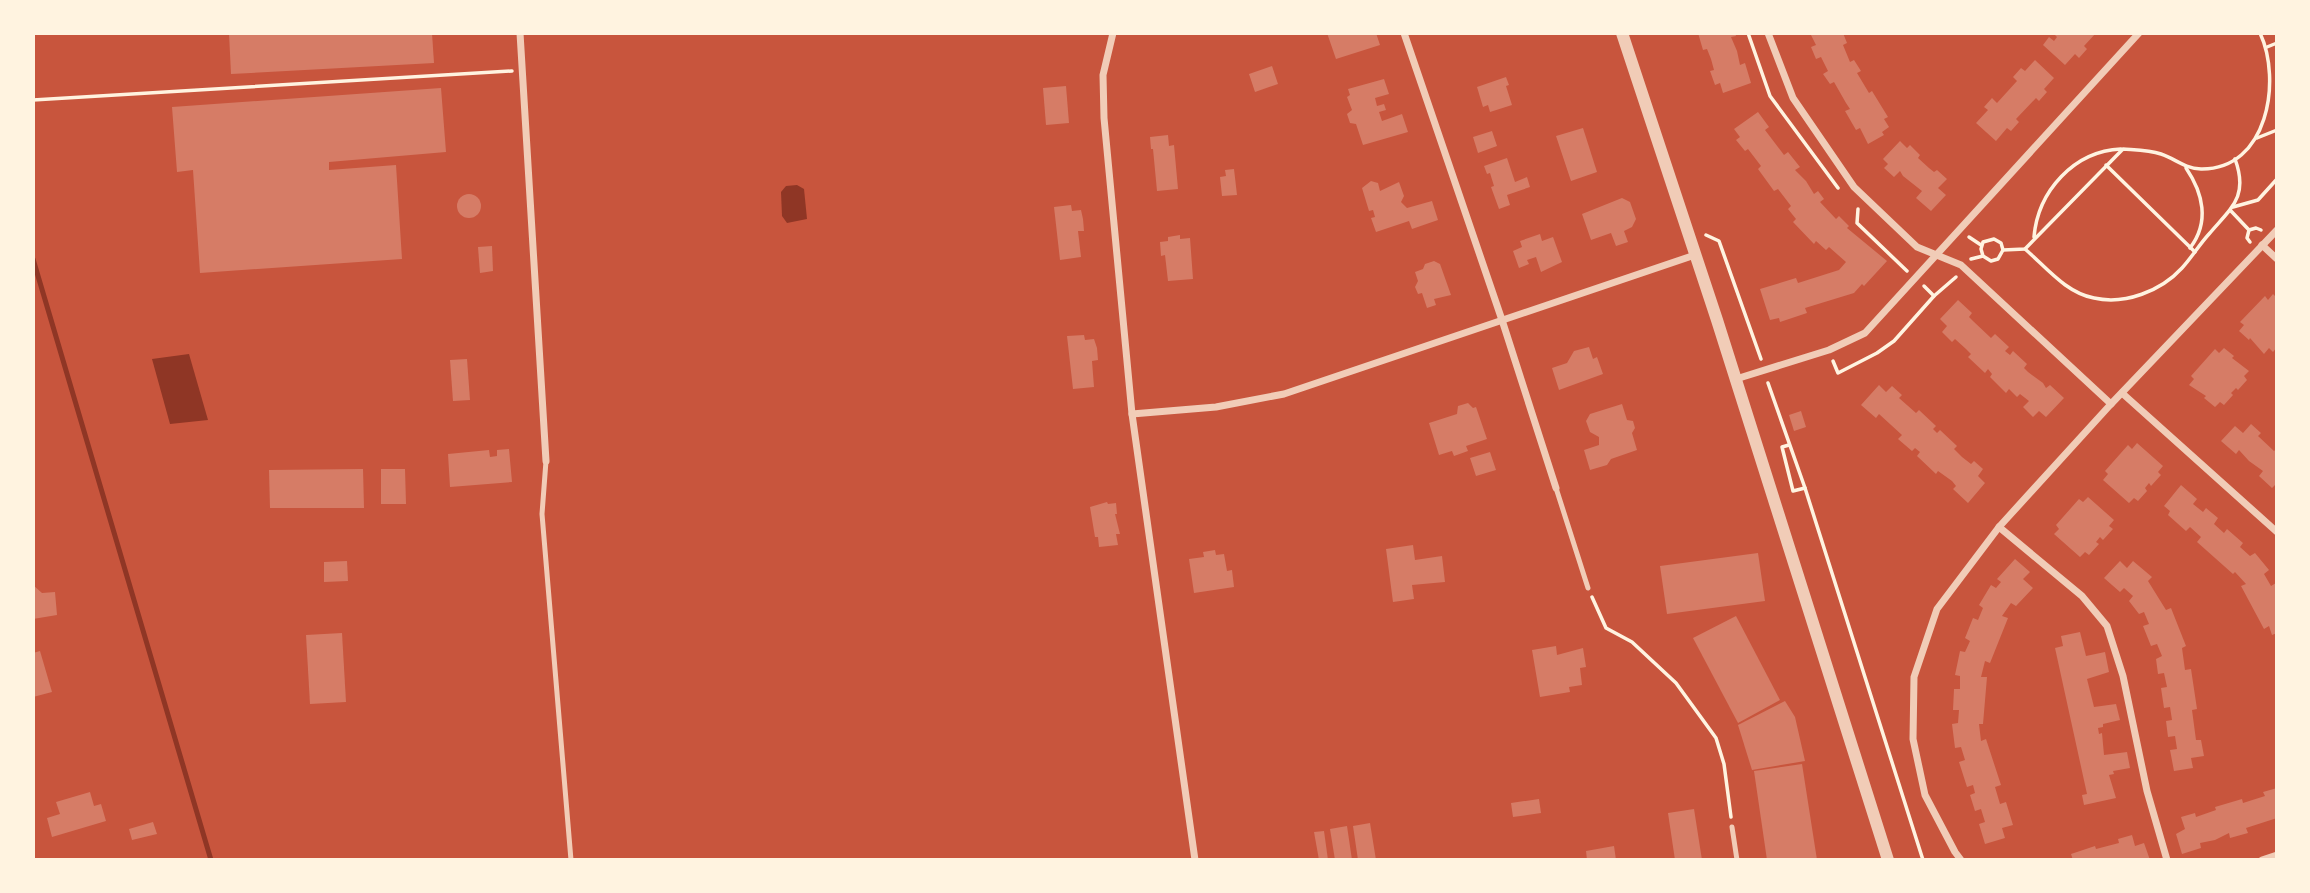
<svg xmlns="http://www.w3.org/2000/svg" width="2310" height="893" viewBox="0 0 2310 893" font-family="'PT Sans Narrow',sans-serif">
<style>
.water{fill:#8f3625}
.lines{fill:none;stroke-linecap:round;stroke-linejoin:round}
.stream{stroke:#8f3625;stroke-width:5}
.building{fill:#d67c66}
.path{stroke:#fff3e0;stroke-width:3.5}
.service{stroke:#f1ccb7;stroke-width:5}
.minor{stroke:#f1ccb7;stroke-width:7}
.tertiary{stroke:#f1ccb7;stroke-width:12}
</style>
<rect width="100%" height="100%" fill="#c8553d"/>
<g class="water">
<polygon points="797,185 804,189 807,219 787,223 782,216 781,192 786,186"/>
<polygon points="189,354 208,420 170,424 152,359"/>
</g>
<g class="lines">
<polyline class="stream" points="33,259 211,860"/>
</g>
<g class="building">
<polygon points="229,33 432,33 434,63 231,74"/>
<polygon points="1327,33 1376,33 1380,45 1336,59"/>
<polygon points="1698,33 1735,33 1736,36 1731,37 1737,51 1740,65 1745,63 1751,83 1723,93 1720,83 1715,85 1710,71 1714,70 1711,59 1707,49 1703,50"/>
<polygon points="1810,33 1843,33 1847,43 1843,45 1850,62 1854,60 1861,71 1857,73 1869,93 1872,91 1888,117 1884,119 1889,127 1882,132 1884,135 1868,144 1860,128 1856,130 1845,111 1850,109 1846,103 1834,82 1830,84 1823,74 1828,71 1821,57 1816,59 1811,47 1816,45"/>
<polygon points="2053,33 2096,33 2084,46 2087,49 2079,58 2075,54 2065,65 2043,45 2049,37 2054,41 2057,37"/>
<polygon points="2035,60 2054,78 2044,89 2047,92 2039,101 2036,98 2016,119 2019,122 2011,131 2007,128 1996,141 1976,123 1988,110 1984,107 1992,98 1997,103 2017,81 2013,77 2021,68 2025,71"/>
<polygon points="1272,66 1278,84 1255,92 1249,74"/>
<polygon points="1506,77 1509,85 1506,86 1512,105 1490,112 1488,105 1483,107 1477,87"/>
<polygon points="1384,79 1389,94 1375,98 1377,106 1384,104 1386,110 1379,112 1382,121 1402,114 1408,132 1363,145 1356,124 1350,123 1347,114 1352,110 1347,97 1350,95 1348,89"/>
<polygon points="1066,86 1069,123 1046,125 1043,88"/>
<polygon points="441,88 446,152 329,162 329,170 396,165 402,259 200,273 193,170 177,172 172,107"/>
<polygon points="1758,112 1769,127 1765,130 1784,155 1788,152 1800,167 1795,170 1806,181 1814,194 1818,191 1824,199 1820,202 1836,219 1839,216 1849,226 1847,228 1887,261 1864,286 1862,284 1854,293 1805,308 1807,313 1780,322 1779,318 1770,320 1760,289 1796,278 1798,283 1839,270 1846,262 1829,247 1826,250 1816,241 1814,244 1793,222 1796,219 1788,209 1791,206 1778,189 1774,191 1758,169 1761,166 1748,149 1745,151 1736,140 1740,137 1734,129"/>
<polygon points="1583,128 1597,172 1571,181 1556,136"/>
<polygon points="1492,131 1497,146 1478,153 1473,137"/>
<polygon points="1168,135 1169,146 1174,145 1178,189 1157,191 1153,149 1151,149 1150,137"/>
<polygon points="1900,141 1907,148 1910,145 1920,155 1918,158 1929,168 1934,172 1937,170 1947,179 1938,188 1946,195 1931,211 1916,198 1922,191 1903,176 1900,171 1894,177 1884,168 1888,164 1883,159"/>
<polygon points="1507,158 1515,182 1527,177 1530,187 1507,195 1510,205 1499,209 1491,187 1494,186 1490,173 1487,174 1484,166"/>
<polygon points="1234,169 1237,195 1222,196 1220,177 1226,176 1225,170"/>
<polygon points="1371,181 1378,183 1380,191 1399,182 1404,196 1401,202 1407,208 1432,201 1438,220 1412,229 1409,221 1376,232 1371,218 1375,217 1373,210 1369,211 1362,188"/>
<circle cx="469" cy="206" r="12"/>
<polygon points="1622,198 1630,202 1636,219 1632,227 1624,231 1628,242 1616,246 1611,233 1591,240 1582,214"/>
<polygon points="1071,205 1072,211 1081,210 1083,219 1084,231 1078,231 1081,257 1060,260 1054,207"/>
<polygon points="1540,234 1542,241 1553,237 1562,262 1541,272 1536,257 1527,260 1529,264 1519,268 1513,251 1522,247 1520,241"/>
<polygon points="1180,235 1180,239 1190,238 1193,279 1168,281 1165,255 1161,256 1160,242 1168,241 1168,237"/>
<polygon points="492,246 493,271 480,273 478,247"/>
<polygon points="1434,261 1440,264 1451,295 1434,299 1436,305 1427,308 1422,293 1418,294 1415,287 1418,281 1415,272 1423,269 1425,264"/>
<polygon points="2273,294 2277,298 2277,347 2273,352 2269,348 2264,354 2250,338 2249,340 2239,331 2244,325 2240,322 2265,296 2268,300"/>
<polygon points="1958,300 1972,313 1969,317 1973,321 1991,338 1995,334 2009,347 2005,351 2010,355 2013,351 2027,364 2024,368 2028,372 2043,383 2046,388 2050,385 2064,398 2046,417 2039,411 2033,417 2023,407 2029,401 2020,394 2017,397 2009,389 2006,393 1990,377 1992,374 1988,369 1985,373 1968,357 1971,354 1966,349 1955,339 1952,342 1942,332 1947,326 1940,319"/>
<polygon points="1084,335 1085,340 1094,339 1097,348 1098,360 1092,361 1094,387 1073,389 1067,336"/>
<polygon points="1589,347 1593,359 1597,357 1603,374 1559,390 1552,368 1567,363 1574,351"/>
<polygon points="2224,348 2234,356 2232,358 2249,371 2244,376 2247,380 2238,390 2236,388 2231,393 2233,395 2224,405 2220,402 2215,407 2204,398 2206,396 2189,385 2194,379 2191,376 2215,349 2219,353"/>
<polygon points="467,359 470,400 453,401 450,360"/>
<polygon points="1879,385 1886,392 1892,386 1902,395 1899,398 1916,413 1919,410 1936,426 1933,429 1937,433 1940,430 1957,446 1954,449 1962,457 1971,464 1974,461 1983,469 1978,476 1985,483 1968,503 1953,489 1956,486 1952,481 1938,471 1936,474 1917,456 1920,452 1915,448 1912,451 1898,439 1902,435 1879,414 1876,418 1861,405"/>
<polygon points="1468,403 1473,408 1476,407 1487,439 1466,446 1468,451 1454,456 1452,451 1439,455 1429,423 1457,414 1458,406"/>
<polygon points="1622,404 1627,420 1633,421 1635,428 1632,433 1637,450 1611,459 1607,465 1590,470 1584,450 1599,445 1599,437 1590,432 1586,421 1590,414"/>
<polygon points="1801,411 1806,427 1794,431 1789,415"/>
<polygon points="2251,424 2261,433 2258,436 2274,451 2277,448 2277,486 2275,485 2272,488 2259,476 2263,471 2249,461 2239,450 2236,454 2221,441 2235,426 2243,433"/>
<polygon points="2137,443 2163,466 2158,472 2161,475 2151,486 2149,483 2145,488 2147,491 2138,501 2134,498 2129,503 2103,480 2108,474 2105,471 2128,445 2132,449"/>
<polygon points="509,449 512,482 450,487 448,454 489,450 490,457 497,456 497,450"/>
<polygon points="1490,452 1496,470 1476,476 1470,458"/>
<polygon points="363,469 364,508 270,508 269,470"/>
<polygon points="381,469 405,469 406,504 381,504"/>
<polygon points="2181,485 2197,499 2193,504 2203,512 2206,508 2218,518 2214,524 2224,533 2227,529 2243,543 2240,547 2250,556 2255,553 2269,570 2264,574 2271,586 2276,583 2277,585 2277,633 2272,635 2269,626 2264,629 2241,586 2246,584 2235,572 2233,574 2197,542 2201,537 2190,527 2186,531 2168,515 2170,511 2164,506"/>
<polygon points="2088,497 2114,520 2109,526 2113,529 2103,540 2100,537 2096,542 2099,544 2089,555 2085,552 2080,557 2054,534 2059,529 2056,525 2079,499 2083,502"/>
<polygon points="1107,502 1108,504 1116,503 1117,514 1115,514 1120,534 1116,534 1118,545 1099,547 1098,537 1095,537 1090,507"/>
<polygon points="1413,545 1415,560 1442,556 1445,582 1412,585 1414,599 1393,602 1386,549"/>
<polygon points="1215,550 1216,555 1224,554 1227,571 1232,570 1234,587 1194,593 1189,559 1204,557 1203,552"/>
<polygon points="1758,553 1765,601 1667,614 1660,566"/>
<polygon points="2015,559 2030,572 2023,579 2033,588 2016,606 2011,603 2002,616 2008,618 1990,663 1985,661 1981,677 1987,677 1983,724 1979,724 1981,741 1986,739 2001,785 1995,787 2000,804 2006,802 2013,825 2002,828 2005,838 1985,844 1979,824 1985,822 1981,809 1975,811 1970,795 1975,793 1973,785 1967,787 1959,762 1965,760 1961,747 1955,748 1952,724 1958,723 1959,710 1953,710 1954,689 1960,689 1960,676 1955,675 1960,651 1965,652 1970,641 1965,638 1973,618 1978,620 1983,608 1979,605 1991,585 1996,588 2001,582 1997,579"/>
<polygon points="347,561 348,581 324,582 324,562"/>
<polygon points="2120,561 2127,568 2133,561 2152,577 2148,581 2166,610 2171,608 2186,646 2182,648 2185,670 2191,669 2197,709 2192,710 2196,740 2201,740 2204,756 2191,758 2193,768 2174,771 2170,750 2177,749 2175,736 2168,737 2166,721 2172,720 2170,707 2164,708 2161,688 2167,687 2164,673 2158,674 2156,659 2162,656 2157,644 2151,646 2143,626 2149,624 2144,612 2139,614 2129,601 2133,596 2124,588 2120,592 2104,578"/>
<polygon points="33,585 42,593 55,592 57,615 33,619"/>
<polygon points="1736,616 1780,700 1738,723 1693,638"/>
<polygon points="2080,632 2086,656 2105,652 2109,672 2087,679 2094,707 2116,704 2120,720 2103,724 2103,727 2098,728 2099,734 2102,733 2104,755 2127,752 2130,768 2113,771 2114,774 2109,775 2116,798 2084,805 2082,795 2087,794 2055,648 2063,646 2061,636"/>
<polygon points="342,633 346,702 310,704 306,635"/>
<polygon points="1556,646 1557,655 1583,648 1586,667 1580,668 1582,685 1569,687 1570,692 1540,697 1532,650"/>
<polygon points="40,651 52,692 33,697 33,653"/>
<polygon points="1785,701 1795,717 1805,761 1752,770 1738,725"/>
<polygon points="1802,764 1817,860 1767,860 1754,771"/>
<polygon points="2277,788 2277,818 2246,828 2248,833 2230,838 2229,833 2215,840 2200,843 2201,848 2182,854 2176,834 2185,829 2181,817 2195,813 2196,817 2216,810 2215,807 2242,799 2243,803 2265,796 2263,792"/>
<polygon points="90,792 94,806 101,804 106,821 52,837 47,818 60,814 56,802"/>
<polygon points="1539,799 1541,813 1513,817 1511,803"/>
<polygon points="1694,809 1702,860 1675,860 1668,813"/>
<polygon points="153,822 157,834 132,840 129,829"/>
<polygon points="1370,823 1376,860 1358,860 1353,826"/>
<polygon points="1347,826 1352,860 1335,860 1330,829"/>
<polygon points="1324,831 1328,860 1319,860 1314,832"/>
<polygon points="2132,835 2135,846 2144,843 2150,860 2073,860 2071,854 2095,846 2096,849 2119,843 2118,839"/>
<polygon points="1614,846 1616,860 1587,860 1586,851"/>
</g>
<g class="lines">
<g class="path">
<polyline points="1748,33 1770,96 1838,188"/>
<polyline points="2267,47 2277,43"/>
<polyline points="33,100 512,71"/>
<polyline points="2257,138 2277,130"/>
<polyline points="2106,165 2195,252"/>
<path d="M2186 168C2203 193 2210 222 2190 248"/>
<polyline points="2233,207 2258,200 2277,179"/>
<polyline points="1858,209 1857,223 1907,271"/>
<polyline points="2231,211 2249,230"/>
<polyline points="1706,235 1719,241 1761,359"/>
<polyline points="1969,237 1981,245"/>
<path d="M2034 237C2038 191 2074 151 2121 149"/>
<polyline points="2250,242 2247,238 2249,230 2256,228 2261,230"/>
<path d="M2025 249C2046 267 2066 293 2094 298 2125 305 2161 291 2182 268 2192 257 2199 245 2209 234 2231 208 2249 197 2235 159"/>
<path d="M2003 250 2025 249 2123 149C2136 150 2149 150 2161 154 2176 159 2183 168 2201 169 2268 170 2282 80 2260 33"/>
<polyline points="1971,259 1983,256 1991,261 1998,259 2003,250 2001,243 1994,239 1983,242 1981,249 1983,256"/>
<polyline points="1924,286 1934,296 1956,277"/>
<polyline points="1833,361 1838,373 1877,353 1894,341 1934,296"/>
<polyline points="1768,383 1805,488 1923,860"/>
<polyline points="1789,445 1782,447 1793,491 1805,488"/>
<polyline points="1592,597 1606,628 1632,642 1676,683 1716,738 1724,764 1731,817"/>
</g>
<g class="service">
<polyline points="546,461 542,514 571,860"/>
<polyline points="1556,488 1588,588"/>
<polyline points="1732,827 1737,860"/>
</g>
<g class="minor">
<polyline points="520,33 546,461"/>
<polyline points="1113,33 1103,75 1104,118 1132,414 1195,860"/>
<polyline points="1404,33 1502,320 1556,488"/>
<polyline points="1768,33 1793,98 1854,187 1917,247 1961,265 2111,404"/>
<polyline points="2262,245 2277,259"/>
<polyline points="1736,379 1829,350 1865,333 2139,33"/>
<polyline points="2122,393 2277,532"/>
<polyline points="1132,414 1216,407 1284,394 1695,255"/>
<polyline points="1999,527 2082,596 2107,626 2123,676 2147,791 2167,860"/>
<polyline points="1961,860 1955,852 1925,795 1913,739 1914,677 1937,609 1999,527 2111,404 2277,230"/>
<polyline points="2262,860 2277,855"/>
</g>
<polyline class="tertiary" points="1622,33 1717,320 1888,860"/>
</g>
<rect width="2310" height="893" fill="none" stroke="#fff3e0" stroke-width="70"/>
</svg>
